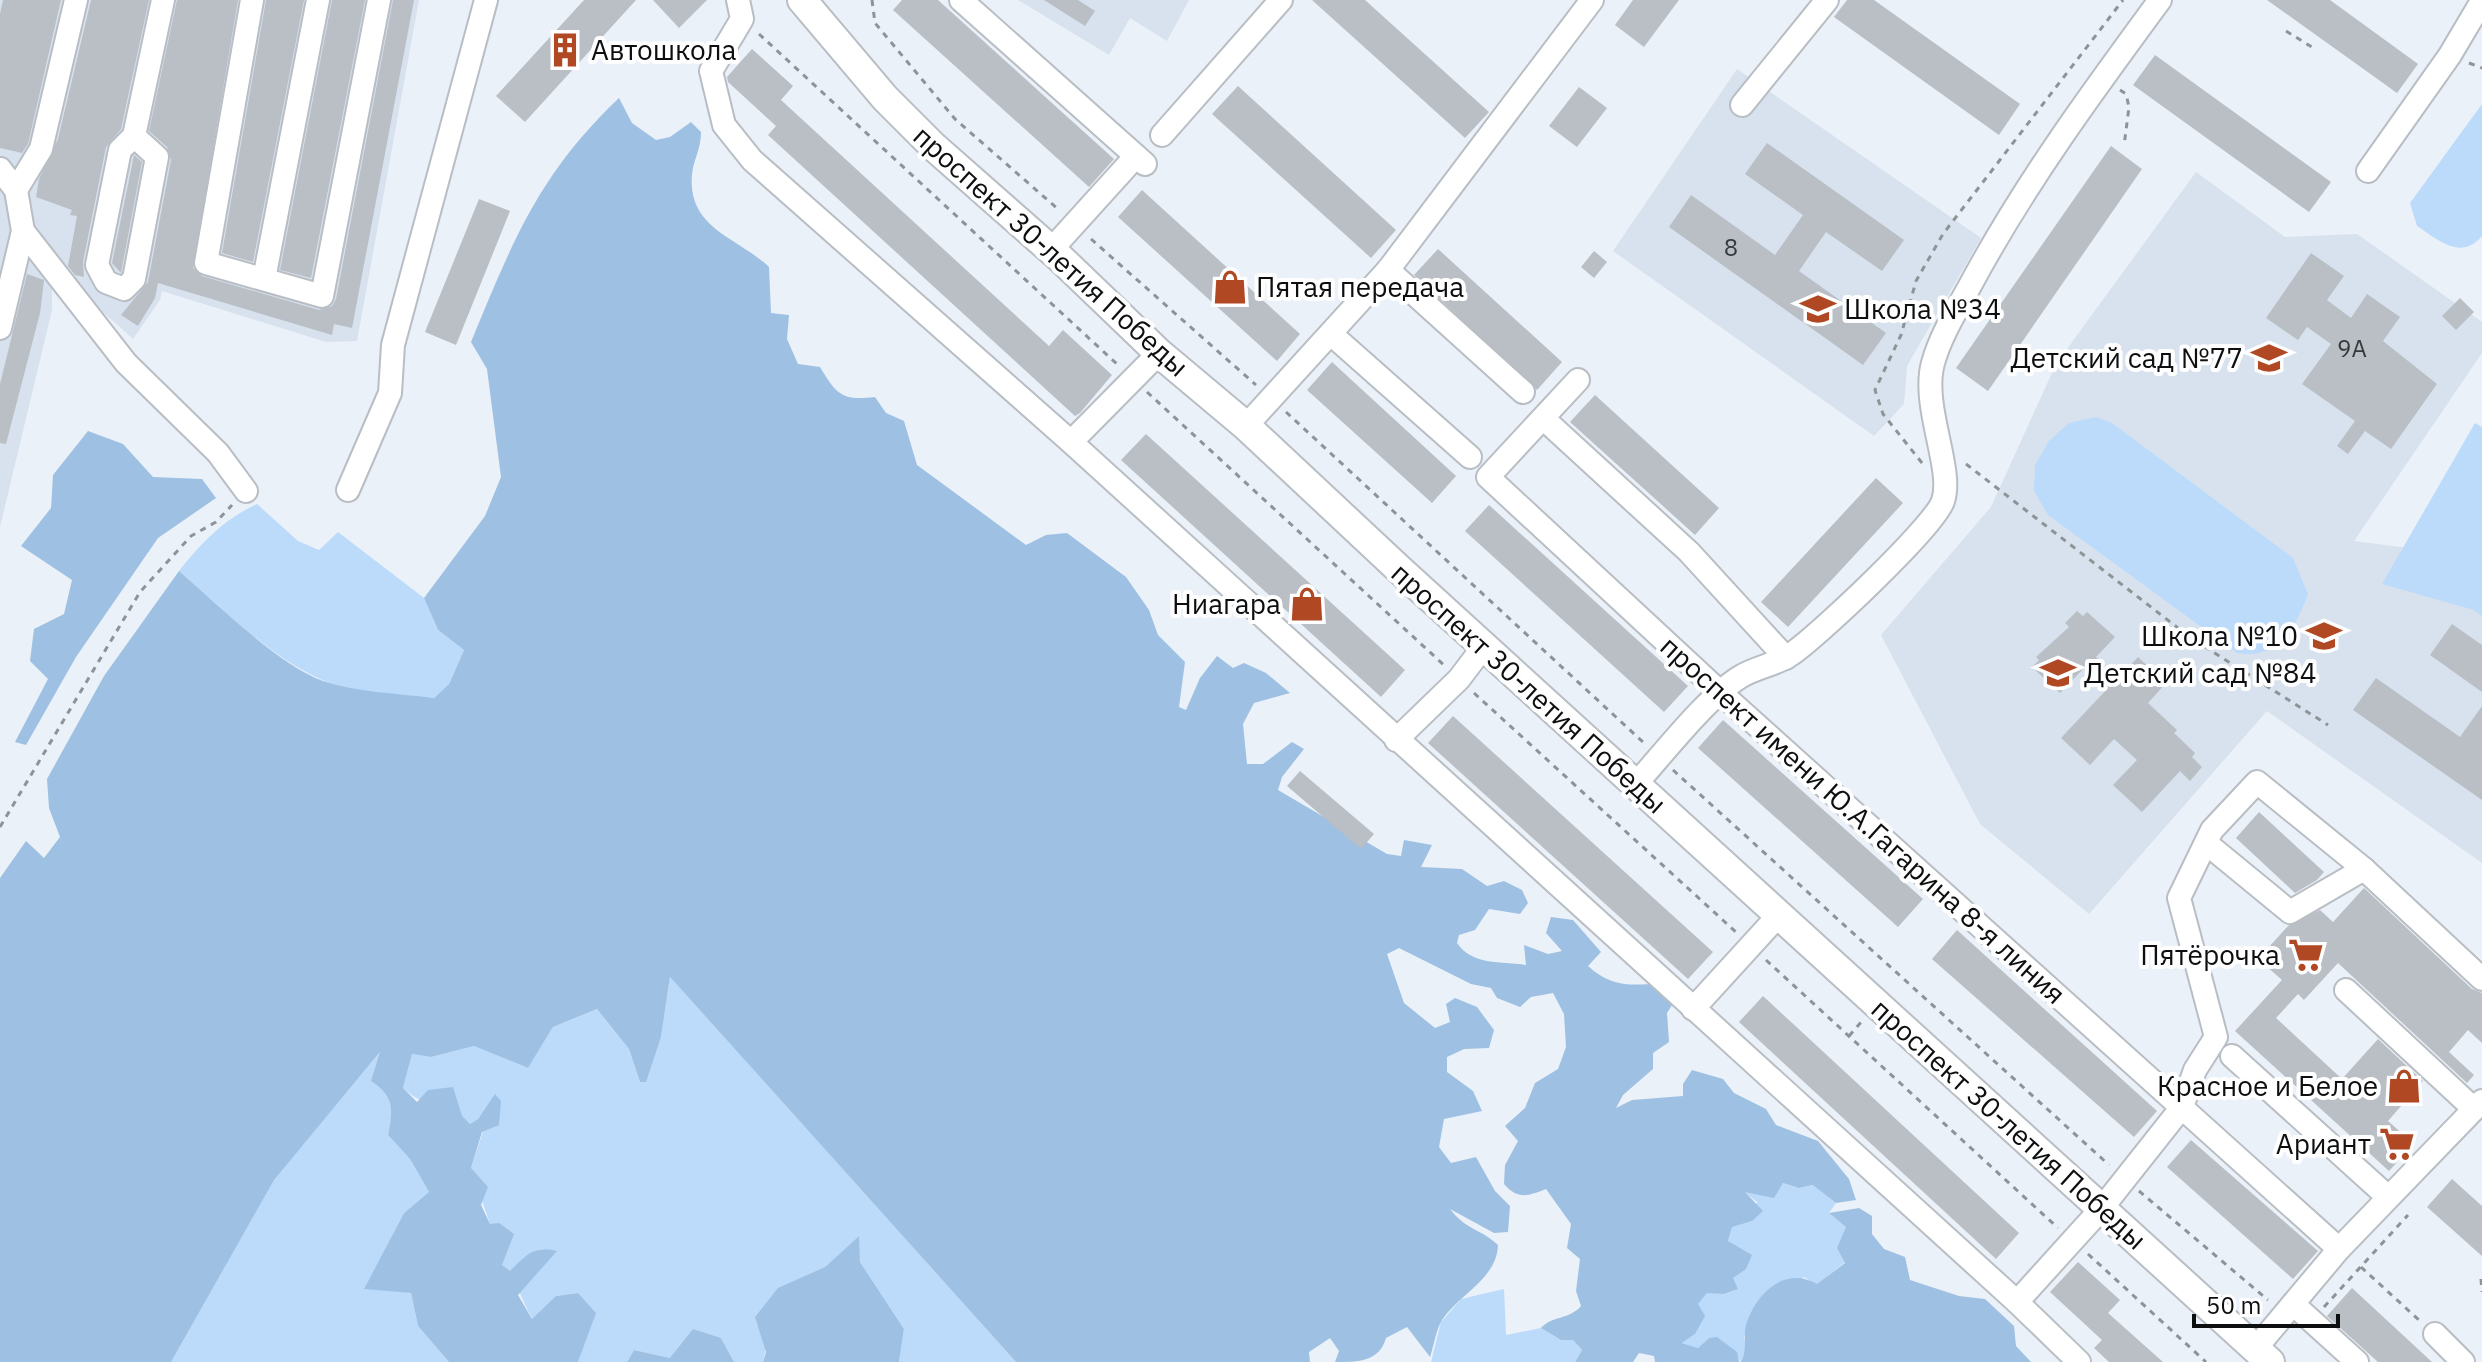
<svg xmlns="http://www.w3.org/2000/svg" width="2482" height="1362" viewBox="0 0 2482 1362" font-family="'IBM Plex Sans',sans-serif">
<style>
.built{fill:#d7e2ee}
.green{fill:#bcdbfb}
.forest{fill:#9ec0e3}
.building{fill:#b9bfc5}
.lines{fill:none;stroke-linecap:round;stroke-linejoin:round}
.minor-casing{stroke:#b8bec4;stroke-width:26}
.major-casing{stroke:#b8bec4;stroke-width:32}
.path{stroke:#8e9397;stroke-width:3;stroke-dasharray:6 6;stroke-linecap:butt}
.minor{stroke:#fff;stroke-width:22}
.major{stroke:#fff;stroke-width:28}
.labels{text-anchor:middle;stroke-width:8;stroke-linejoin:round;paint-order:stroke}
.number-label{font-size:24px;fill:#373a3d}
.poi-label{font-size:28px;fill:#0c0e10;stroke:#fefefe;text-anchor:end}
.street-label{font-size:28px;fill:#0c0e10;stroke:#fefefe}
</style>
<rect width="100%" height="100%" fill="#ebf1f8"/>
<g class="built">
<polygon points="0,0 419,0 357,341 326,342 162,291 160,300 133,339 52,266 52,310 0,527"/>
<polygon points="1018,0 1189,0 1167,41 1130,18 1109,55"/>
<polygon points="1737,69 1981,238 1907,366 1904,404 1874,436 1613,251"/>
<polygon points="2196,172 2285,237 2357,234 2482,322 2482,353 2354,541 2477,557 2482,561 2482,863 2267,711 2089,914 1980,824 1881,635 1991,507 2056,364"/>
</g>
<g class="green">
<path d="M2482 104V236C2461 261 2438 240 2417 226L2410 203Z"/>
<path d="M2096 417 2112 423 2293 558 2308 594C2295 629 2278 660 2237 653L2048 515 2034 491 2035 465 2049 441 2069 423Z"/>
<polygon points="2475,423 2482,427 2482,616 2474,610 2382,584"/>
<path d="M257 504 298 541 319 550 338 532 424 598 438 630 464 650 449 684 434 698C397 693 354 695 320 679 267 655 223 608 179 571 200 544 225 518 257 504Z"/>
<path d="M670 977 1016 1362H899L904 1329 860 1262 858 1237 825 1267 778 1289 763 1362H734L721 1338 670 1358 634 1350 627 1362H578L595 1313 578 1293 556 1296 533 1320C523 1304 515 1275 502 1265L507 1247 490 1224 471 1168 495 1095 478 1119 470 1124C451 1105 425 1109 403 1088L412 1054 431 1057 474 1046 528 1068 553 1027 597 1009 629 1049 640 1082 661 1037Z"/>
<polygon points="382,1050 386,1090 393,1108 388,1135 410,1159 429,1192 404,1213 365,1288 411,1293 418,1326 449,1362 171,1362 274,1179"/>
<path d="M1783 1183 1799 1188 1814 1185 1836 1203 1829 1213 1847 1227 1845 1262 1817 1285 1804 1277 1744 1336 1747 1353 1741 1362C1734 1354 1725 1337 1709 1338L1698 1348 1682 1343 1695 1334 1698 1304 1707 1292 1723 1294 1733 1278 1739 1251 1728 1241 1732 1226 1752 1221 1757 1202 1743 1191 1774 1197Z"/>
<polygon points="1504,1289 1506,1335 1541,1328 1561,1340 1573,1340 1582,1350 1575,1362 1431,1362 1441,1322 1461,1299"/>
</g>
<g class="forest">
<path d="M619 98 632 123 656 140 670 137 691 122 701 132C701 150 693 160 692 175 687 229 739 238 769 267L771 313 789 315 787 339 798 364 820 367C837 395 842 401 875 397L886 413 904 421 917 465 1026 545 1046 535 1067 533 1126 577 1149 610 1158 635 1185 662 1179 707 1186 710 1200 678 1217 656 1233 668 1244 663 1266 673 1290 693 1254 703 1243 724 1247 764H1263L1292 742 1304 749 1282 777 1278 790 1387 854 1401 856 1404 840 1432 845 1421 867 1462 869 1487 886 1504 881 1522 890 1528 903 1520 914 1489 909 1475 930 1459 935 1457 943C1473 966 1501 961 1526 965L1524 945 1548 954 1562 951 1546 933 1551 917 1573 920 1601 952 1588 966C1608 984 1624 986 1650 984L1674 1002 1667 1013 1669 1042 1653 1053V1069L1623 1095 1616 1108 1632 1100 1683 1096V1084L1692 1070 1723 1079 1734 1093 1766 1109 1776 1125 1818 1141 1849 1179 1856 1200 1836 1203 1813 1185 1799 1188 1783 1183 1774 1198 1745 1192 1763 1211 1752 1221 1732 1227 1728 1241 1752 1255 1746 1269 1733 1278 1738 1289 1723 1294 1707 1293 1698 1304 1705 1316 1695 1334 1682 1343 1698 1348 1709 1338 1717 1337 1737 1352 1739 1362H1655L1654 1356 1639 1353 1633 1362H1575L1582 1350 1573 1340H1561L1541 1328C1553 1315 1569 1320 1581 1306L1576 1291 1580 1259 1567 1248 1571 1224 1546 1189C1528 1196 1518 1200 1504 1184L1505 1165 1518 1141 1505 1126 1525 1108 1535 1083 1558 1069 1566 1047 1564 1014 1553 993 1531 997 1520 1007 1497 998 1491 988 1471 984 1399 948 1387 954 1404 1003 1435 1028 1450 1022 1446 1004 1455 998 1477 1007 1494 1030 1489 1048 1464 1049 1447 1057V1072L1473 1091 1482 1111 1444 1119 1439 1147 1451 1163 1476 1157 1495 1191 1510 1206 1508 1232 1494 1233 1450 1209C1467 1231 1480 1228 1498 1245 1497 1279 1459 1294 1442 1320 1436 1330 1434 1345 1430 1357L1407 1327 1386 1338C1379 1362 1358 1362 1335 1362L1339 1351 1330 1338 1309 1352 1310 1362H1016L670 977 661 1037 646 1082H640L629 1049 597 1009 553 1027 528 1068 474 1046 431 1057 412 1054 403 1088 417 1102 428 1090 453 1087 462 1116 470 1124 478 1119 495 1094 501 1101 499 1125 482 1132 471 1168 488 1187 481 1205 490 1224 499 1223 514 1234 502 1265 510 1271C527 1255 532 1246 557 1251L518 1295 532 1319 556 1296 578 1293 596 1313 578 1362H449L418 1326 411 1293 364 1289 404 1213 429 1192 410 1159 388 1135C393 1110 395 1096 371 1081L380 1052 274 1180 171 1362H0V878L26 841 44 858 60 837 49 808 47 779 104 676 179 571C218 604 277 664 323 681 359 693 397 693 434 698L449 684 464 650 438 630 424 598 485 516 501 477 487 369 471 342C513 241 538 175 619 98Z"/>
<polygon points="88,431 123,444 153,477 202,479 216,498 158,538 76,657 26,745 15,742 48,679 30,661 34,629 64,614 72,580 21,546 51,508 53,475"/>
<path d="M1859 1208 1872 1216V1234L1884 1249 1905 1257 1910 1280 1959 1296 1985 1299 2014 1326 2016 1346 2031 1362H1741C1749 1348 1741 1334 1748 1319 1760 1289 1787 1267 1817 1284L1845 1263 1837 1248 1846 1227 1829 1213Z"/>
<polygon points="859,1236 860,1262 904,1329 899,1362 763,1362 766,1352 755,1317 778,1288 825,1267"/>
<polygon points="693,1329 721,1338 734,1362 627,1362 634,1350 670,1358"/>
</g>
<g class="building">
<polygon points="3,0 61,0 28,144 22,153 0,148 0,14"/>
<polygon points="91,0 149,0 121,129 106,147 83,262 84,277 75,275 68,266 77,216 70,215 72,210 36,197 39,179 58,139"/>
<polygon points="177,0 238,0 193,268 202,276 319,310 332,306 336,299 393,0 414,0 352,328 334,324 332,335 158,283 155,298 138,326 121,315 148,282 171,160 167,147 149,131"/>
<polygon points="266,0 304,0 253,262 222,253"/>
<polygon points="332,0 365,0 311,278 280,270"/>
<polygon points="584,0 636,0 525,122 496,96"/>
<polygon points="653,0 707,0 679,28"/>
<polygon points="902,0 938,0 1114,159 1089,187 893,10"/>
<polygon points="1044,0 1078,0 1095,11 1085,26"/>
<polygon points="1312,0 1365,0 1489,112 1465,138"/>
<polygon points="1633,0 1679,0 1644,47 1615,25"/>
<polygon points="1847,0 1874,0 2020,104 1999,135 1834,17"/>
<polygon points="2267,0 2330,0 2418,64 2397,93"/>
<polygon points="752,49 793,86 781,100 1049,346 1063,330 1112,375 1080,413 1075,416 768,135 776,126 728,82 727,77"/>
<polygon points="2155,55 2331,182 2309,212 2133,85"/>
<polygon points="1238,86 1396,230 1371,258 1212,114"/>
<polygon points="1579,87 1607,108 1577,147 1549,126"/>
<polygon points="1767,143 1904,240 1882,271 1826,232 1799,271 1886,333 1863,365 1669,227 1691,195 1775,255 1803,215 1745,174"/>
<polygon points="2111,146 2142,169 1988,391 1956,368"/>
<polygon points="134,155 142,162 121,273 112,263"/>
<polygon points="1142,190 1300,334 1277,361 1118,217"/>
<polygon points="479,199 510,211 456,345 425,332"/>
<polygon points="1438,249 1562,362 1537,390 1414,275"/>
<polygon points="1594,251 1607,262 1594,278 1581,267"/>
<polygon points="2311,253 2344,276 2327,300 2351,318 2367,294 2400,317 2383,341 2437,384 2391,449 2365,431 2348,454 2337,446 2355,421 2302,384 2331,344 2307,327 2298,340 2266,318"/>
<polygon points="27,274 44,280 40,313 6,444 0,443 0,384"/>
<polygon points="2460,298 2474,312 2456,330 2442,316"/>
<polygon points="1332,362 1456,476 1432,503 1307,390"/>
<polygon points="1595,395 1719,508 1695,535 1570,422"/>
<polygon points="1146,434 1405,670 1381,697 1121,460"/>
<polygon points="1876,478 1903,503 1788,627 1761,602"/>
<polygon points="1489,505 1688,686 1664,712 1465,531"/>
<polygon points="2077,611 2083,616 2087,612 2115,637 2096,657 2119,678 2138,657 2166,683 2148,703 2177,730 2174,733 2195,753 2192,757 2202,767 2190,781 2180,771 2142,812 2113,785 2137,760 2114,739 2090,765 2061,738 2108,688 2085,667 2060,693 2032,667 2039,660 2036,657 2069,627 2065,623"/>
<polygon points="2452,624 2482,645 2482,692 2430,655"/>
<polygon points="2376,678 2460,737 2482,706 2482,800 2353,710"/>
<polygon points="1453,716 1713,952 1688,979 1428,743"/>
<polygon points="1723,720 1923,899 1898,927 1698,748"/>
<polygon points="1300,771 1374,834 1361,849 1287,786"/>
<polygon points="2259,812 2324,872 2317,880 2295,893 2236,838"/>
<polygon points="2364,888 2472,989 2482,993 2482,1043 2468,1030 2449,1052 2474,1075 2467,1083 2338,963 2304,1000 2298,994 2276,1018 2342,1079 2378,1039 2423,1081 2388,1121 2414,1144 2389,1171 2235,1031 2282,980 2258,959 2288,926 2320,910 2333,922"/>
<polygon points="1957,930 2157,1111 2134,1137 1932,959"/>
<polygon points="1763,996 2019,1233 1996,1259 1739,1022"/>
<polygon points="2191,1140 2318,1251 2293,1279 2167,1167"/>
<polygon points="2452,1179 2482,1206 2482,1256 2427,1207"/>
<polygon points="2078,1262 2120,1300 2108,1313 2163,1362 2109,1362 2094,1348 2102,1340 2050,1292"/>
<polygon points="2352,1288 2432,1362 2378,1362 2327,1316"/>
</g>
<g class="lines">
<g class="minor-casing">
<g id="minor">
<polyline points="252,0 206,263 322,296 379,0"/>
<polyline points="738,0 742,19 711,71 724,125 752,160 1071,442 2017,1302"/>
<polyline points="961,0 1145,164"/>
<polyline points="1742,105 1827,0"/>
<polyline points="1162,135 1281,0"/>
<polyline points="134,136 157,157 134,279 124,289 106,282 97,265 120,150 134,136 163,0"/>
<polyline points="0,169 16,190 23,231 0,328"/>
<polyline points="2368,171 2450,55 2482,1"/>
<polyline points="16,190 41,149 76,0"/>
<polyline points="23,231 126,363 218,453 246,491"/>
<polyline points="1051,250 1136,156"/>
<polyline points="1388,270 1523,392"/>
<polyline points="264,279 318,0"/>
<polyline points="1331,334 1470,457"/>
<polyline points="1578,380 1488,477 1721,693 2339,1249"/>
<polyline points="1545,420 1689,552 1786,658"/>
<polyline points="1246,426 1388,270 1592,0"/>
<polyline points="1071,442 1159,353"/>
<polyline points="348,490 390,393 393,345 486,0"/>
<polyline points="1396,740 1459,679 1484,646"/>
<path d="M1635 785C1664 753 1705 699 1740 677 1756 667 1775 665 1790 655 1816 638 1934 527 1943 501 1954 469 1921 406 1933 363 1941 334 1958 308 1972 282 2026 182 2093 91 2160 0"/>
<polyline points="2364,869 2482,979"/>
<polyline points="2346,990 2474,1109"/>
<polyline points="1693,1009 1778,916"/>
<polyline points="2232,1056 2388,1197"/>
<polyline points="2293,1304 2357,1362"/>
<polyline points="2435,1334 2463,1362"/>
<polyline points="2256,1348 2339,1249 2482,1101"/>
<polyline points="2079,1362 2017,1302 2102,1208 2182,1107 2195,1070 2216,1037 2179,898 2212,830 2257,782 2364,869 2290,912 2206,843"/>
</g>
</g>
<g class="major-casing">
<polyline id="major" points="802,0 885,98 933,146 1059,257 1159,353 1246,426 1400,570 2270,1362"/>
</g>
<g class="path">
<polyline points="872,0 875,23 955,119 1059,210"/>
<polyline points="2286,31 2315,49"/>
<polyline points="759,34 1118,365"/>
<polyline points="2469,63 2482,68"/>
<polyline points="2120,90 2126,94 2129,107 2124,146"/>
<polyline points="1091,239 1256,385"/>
<polyline points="1147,392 1445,666"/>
<polyline points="1286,412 1644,743"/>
<polyline points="1922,463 1883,414 1875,390 1901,335 1916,281 1943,234 2123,0"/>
<polyline points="1966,464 2191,638 2328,725"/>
<polyline points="1474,693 1737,933"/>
<polyline points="1673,770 2109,1165"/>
<polyline points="0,827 140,592 191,536 216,522 232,505"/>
<polyline points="1766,960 2058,1228"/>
<polyline points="1849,1036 1862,1021"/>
<polyline points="2139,1191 2268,1300"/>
<polyline points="2088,1254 2206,1362"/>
<polyline points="2361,1267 2420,1321"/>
<polyline points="2481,1279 2482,1292"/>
<polyline points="2324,1307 2408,1215"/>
</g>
<use href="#minor" class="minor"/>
<use href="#major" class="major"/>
</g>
<defs>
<g id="building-bare" transform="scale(2.76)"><path d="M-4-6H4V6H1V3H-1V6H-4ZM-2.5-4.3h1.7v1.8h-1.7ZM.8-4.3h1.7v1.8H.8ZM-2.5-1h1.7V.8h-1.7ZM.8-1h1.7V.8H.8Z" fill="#af4823" stroke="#fefefe" stroke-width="2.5" paint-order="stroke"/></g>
<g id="shop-bare" transform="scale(2.76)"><path d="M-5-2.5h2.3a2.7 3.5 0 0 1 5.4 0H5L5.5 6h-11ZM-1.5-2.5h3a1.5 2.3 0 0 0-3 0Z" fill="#af4823" stroke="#fefefe" stroke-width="2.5" paint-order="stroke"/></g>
<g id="school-bare" transform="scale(2.76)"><path d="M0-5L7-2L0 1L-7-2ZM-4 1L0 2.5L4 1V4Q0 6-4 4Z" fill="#af4823" stroke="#fefefe" stroke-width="2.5" paint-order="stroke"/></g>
<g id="supermarket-bare" transform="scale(2.76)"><path d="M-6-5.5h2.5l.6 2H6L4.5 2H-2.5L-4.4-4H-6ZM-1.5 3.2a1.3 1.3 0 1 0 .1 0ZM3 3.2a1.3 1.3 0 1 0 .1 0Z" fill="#af4823" stroke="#fefefe" stroke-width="2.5" paint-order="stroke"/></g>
</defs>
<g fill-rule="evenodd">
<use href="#building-bare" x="565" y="50"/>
<use href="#shop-bare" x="1230" y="287"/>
<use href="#school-bare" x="1818" y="309"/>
<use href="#school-bare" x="2269" y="358"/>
<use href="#shop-bare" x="1307" y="604"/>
<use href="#school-bare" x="2324" y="636"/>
<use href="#school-bare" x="2058" y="673"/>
<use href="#supermarket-bare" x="2306" y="955"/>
<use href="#shop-bare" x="2404" y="1086"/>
<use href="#supermarket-bare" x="2397" y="1144"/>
</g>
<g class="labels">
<g class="number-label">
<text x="1731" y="256">8</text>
<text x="2352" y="357">9А</text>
</g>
<g class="poi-label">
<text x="591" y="60" text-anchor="start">Автошкола</text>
<text x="1256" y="297" text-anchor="start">Пятая передача</text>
<text x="1844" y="319" text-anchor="start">Школа №34</text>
<text x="2243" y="368">Детский сад №77</text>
<text x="1281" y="614">Ниагара</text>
<text x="2298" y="646">Школа №10</text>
<text x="2084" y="683" text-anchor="start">Детский сад №84</text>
<text x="2280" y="965">Пятёрочка</text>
<text x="2378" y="1096">Красное и Белое</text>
<text x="2371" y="1154">Ариант</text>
</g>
<g class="street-label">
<text transform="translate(1051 251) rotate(42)" y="10">проспект 30-летия Победы</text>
<text transform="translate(1529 688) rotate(42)" y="10">проспект 30-летия Победы</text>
<text transform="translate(1863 820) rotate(42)" y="10">проспект имени Ю.А.Гагарина 8-я линия</text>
<text transform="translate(2009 1124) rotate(42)" y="10">проспект 30-летия Победы</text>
</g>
</g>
<path d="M2194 1314v12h144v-12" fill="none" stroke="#0c0e10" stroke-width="4"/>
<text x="2206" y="1314" font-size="24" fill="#0c0e10" stroke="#fefefe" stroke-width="6" paint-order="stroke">50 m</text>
</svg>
